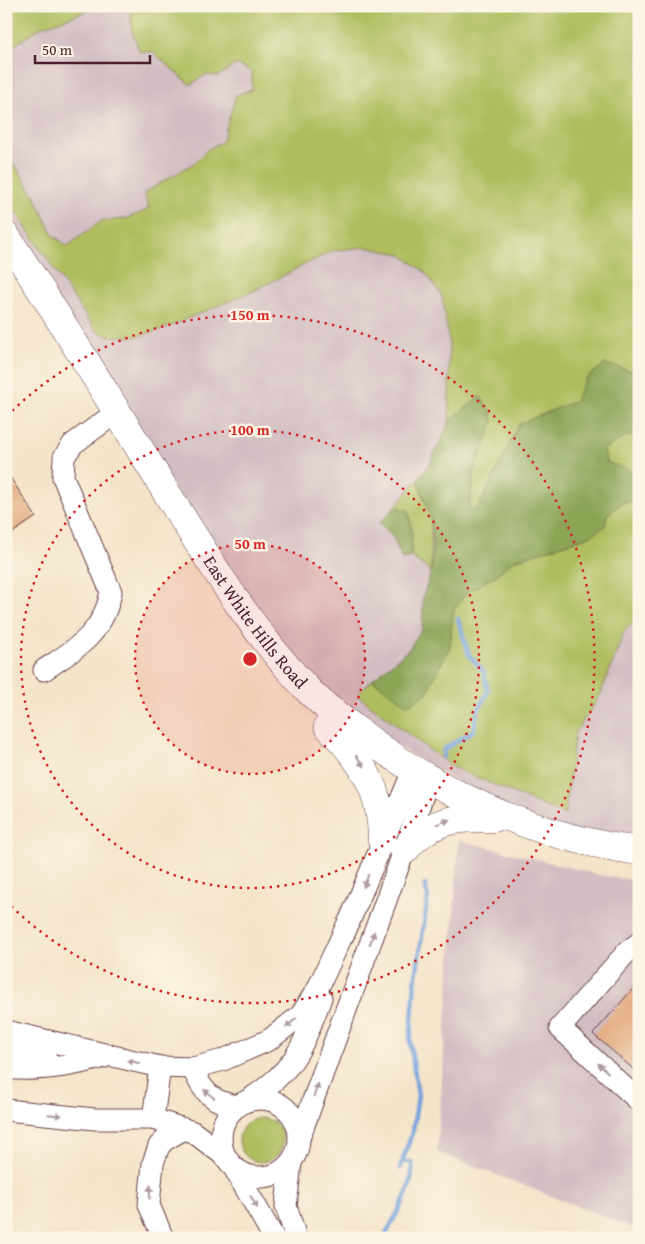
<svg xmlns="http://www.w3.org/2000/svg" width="645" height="1244" viewBox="0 0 645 1244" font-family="'Gentium Book Plus',serif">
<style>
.industrial{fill:#d2bec2}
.green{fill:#afbd5f;stroke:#7c6e45}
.forest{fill:#8ba456;stroke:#6a6240}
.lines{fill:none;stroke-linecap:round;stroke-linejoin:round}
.stream{stroke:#72a2dc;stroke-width:4.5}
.building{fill:#e4b187}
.minor-casing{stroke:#643d43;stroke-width:23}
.major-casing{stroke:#643d43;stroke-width:29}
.minor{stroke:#fff;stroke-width:21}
.major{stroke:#fff;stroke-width:28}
.oneway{fill:#ae9aa0}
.ring{fill:none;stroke:#d62828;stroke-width:2.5;stroke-dasharray:2.5 5}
.labels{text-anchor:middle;stroke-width:5;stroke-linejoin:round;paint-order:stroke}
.street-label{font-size:18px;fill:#4a1f2b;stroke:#fcf5e5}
.centre{fill:#d62828;stroke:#fcf5e5;stroke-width:2.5}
.ring-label{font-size:15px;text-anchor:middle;font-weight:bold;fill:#d62828;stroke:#fcf5e5;stroke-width:5;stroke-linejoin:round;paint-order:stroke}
</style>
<rect width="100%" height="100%" fill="#fcf5e5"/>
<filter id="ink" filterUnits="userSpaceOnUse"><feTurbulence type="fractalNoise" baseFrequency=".02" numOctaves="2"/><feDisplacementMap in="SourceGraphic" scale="10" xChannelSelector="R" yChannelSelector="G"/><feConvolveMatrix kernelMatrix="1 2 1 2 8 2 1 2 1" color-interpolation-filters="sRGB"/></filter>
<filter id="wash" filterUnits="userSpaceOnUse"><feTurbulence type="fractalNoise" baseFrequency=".0096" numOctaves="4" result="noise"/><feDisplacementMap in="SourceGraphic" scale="20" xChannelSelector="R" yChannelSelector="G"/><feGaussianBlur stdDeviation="1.12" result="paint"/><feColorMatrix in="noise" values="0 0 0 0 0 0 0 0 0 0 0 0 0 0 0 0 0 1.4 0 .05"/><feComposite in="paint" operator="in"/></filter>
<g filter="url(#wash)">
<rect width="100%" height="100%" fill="#f4e4c9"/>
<g class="industrial">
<polygon points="6,6 639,6 639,851 529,825 312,695 6,236"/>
<polygon points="459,840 604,876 639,881 639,1230 437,1152"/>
</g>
<g class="green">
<polygon points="6,6 102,6 41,27 6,51"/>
<path d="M130 6H639L637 372 586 378 575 401 519 424 479 507 469 511 475 468 493 423 491 411 480 396 449 422V342L442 296 424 271 400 254 364 247 332 251 253 291 168 327 137 337 109 336 96 331 6 198V152L35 196 53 235 67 246 103 220C115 222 139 216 149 208L144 193 194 163 208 149 222 142 236 95 252 90V72L237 64 218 76 205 75 190 85 153 52H140L132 32Z"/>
<polygon points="627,436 639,436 639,474 606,462 604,448"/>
<polygon points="418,479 431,520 431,571 411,557 412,531 408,510 395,507"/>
<polygon points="639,501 639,617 624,632 600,696 575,733 565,815 452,767 357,695 372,680 408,705 426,694 450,646 453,611 468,591 495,576 512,561 590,536 607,515 623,502"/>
<circle cx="261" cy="1140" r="22"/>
</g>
<g class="forest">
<polygon points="639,355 639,436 627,436 604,449 606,462 639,474 639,501 623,502 607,515 605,526 590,536 512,561 495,576 468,591 453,611 450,646 426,694 408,705 372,680 409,649 422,629 423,597 431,571 433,543 431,520 418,479 429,465 449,422 480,396 491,411 493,423 475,468 469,511 479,507 519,424 575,401 586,378 605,364 637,372"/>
<polygon points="395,507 408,510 412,531 411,557 402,559 392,535 379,523"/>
</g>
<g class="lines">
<g class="stream">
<polyline points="443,757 444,749 473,731 478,710 488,691 484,672 469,655 458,619"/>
<polyline points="400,1168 413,1130 418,1095 410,1042 415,983 428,897 425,885"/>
<path d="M384 1238C395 1215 415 1188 412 1162H403"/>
</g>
</g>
<g id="blocks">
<g class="building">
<polygon points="6,471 36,517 6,537"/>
<polygon points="639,982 639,1074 593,1034"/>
</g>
</g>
</g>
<g filter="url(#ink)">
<use href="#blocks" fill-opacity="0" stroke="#643d43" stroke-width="1"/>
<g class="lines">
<g class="minor-casing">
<g id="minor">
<path d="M44 670C77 648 103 634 111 592L63 477 64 457 73 444 117 412"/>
<polyline points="344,934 413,771"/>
<polyline points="639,943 627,952 560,1028 639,1101"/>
<polyline points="6,1031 160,1067 193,1068 223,1060 269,1040 301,1015 318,988 349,921"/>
<polyline points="6,1051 48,1061"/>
<path d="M6 1068C40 1072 73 1066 105 1057"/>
<path d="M193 1068C201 1091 213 1103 238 1106"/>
<circle cx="260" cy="1138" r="39"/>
<path d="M247 1101C295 1070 301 1051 321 998"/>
<polyline points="6,1110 95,1119 153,1119 193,1132 226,1157"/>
<polyline points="153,1119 160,1067"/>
<polyline points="300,1136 404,851 428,780"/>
<polyline points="291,1163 286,1206 296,1238"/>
<polyline points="234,1168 274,1238"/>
<polyline points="163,1238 149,1205 153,1163 159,1146 165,1140 184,1129"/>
</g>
</g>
<g class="major-casing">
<g id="major">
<path id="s1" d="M6 236C62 321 115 408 168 495 211 563 254 635 311 693 325 707 342 719 358 731 441 795 534 837 639 851"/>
<path d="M328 726C363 761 382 791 382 841"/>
<path d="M404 851C431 818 455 818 494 818"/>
</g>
</g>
<use href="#minor" class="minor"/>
<use href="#major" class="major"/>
</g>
<defs><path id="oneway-solid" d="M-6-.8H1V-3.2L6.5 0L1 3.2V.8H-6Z" transform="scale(1.25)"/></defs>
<g class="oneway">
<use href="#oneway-solid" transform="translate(360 761) rotate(55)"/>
<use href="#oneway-solid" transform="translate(443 822) rotate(-19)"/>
<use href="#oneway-solid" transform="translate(366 881) rotate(112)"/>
<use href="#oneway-solid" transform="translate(372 938) rotate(-70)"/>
<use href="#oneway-solid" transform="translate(291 1023) rotate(139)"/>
<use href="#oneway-solid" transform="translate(134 1062) rotate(-168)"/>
<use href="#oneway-solid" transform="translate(603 1068) rotate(-138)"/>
<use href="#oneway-solid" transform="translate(316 1090) rotate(-70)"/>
<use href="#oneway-solid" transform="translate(209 1094) rotate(-140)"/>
<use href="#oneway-solid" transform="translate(55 1115) rotate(6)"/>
<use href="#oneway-solid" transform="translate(150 1192) rotate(-86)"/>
<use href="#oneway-solid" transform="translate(254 1202) rotate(60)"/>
</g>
</g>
<circle cx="250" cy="659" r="115" fill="#d62828" fill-opacity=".12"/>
<g class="ring">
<circle cx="250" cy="659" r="115"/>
<circle cx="250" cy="659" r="229"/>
<path d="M7 416A344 344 0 1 1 7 902"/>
</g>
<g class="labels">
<g class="street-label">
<text dy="6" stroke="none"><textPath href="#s1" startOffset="460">East White Hills Road</textPath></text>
</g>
</g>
<circle cx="250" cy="659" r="8" class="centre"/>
<g class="ring-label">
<text x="250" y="320">150 m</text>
<text x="250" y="435">100 m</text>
<text x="250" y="549">50 m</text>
</g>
<rect width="645" height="1244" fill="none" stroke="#fcf5e5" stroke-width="25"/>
<path d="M35 55v8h115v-8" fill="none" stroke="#4a1f2b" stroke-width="2.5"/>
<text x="42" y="55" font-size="15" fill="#4a1f2b" stroke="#fcf5e5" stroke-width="4" paint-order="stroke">50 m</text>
</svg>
